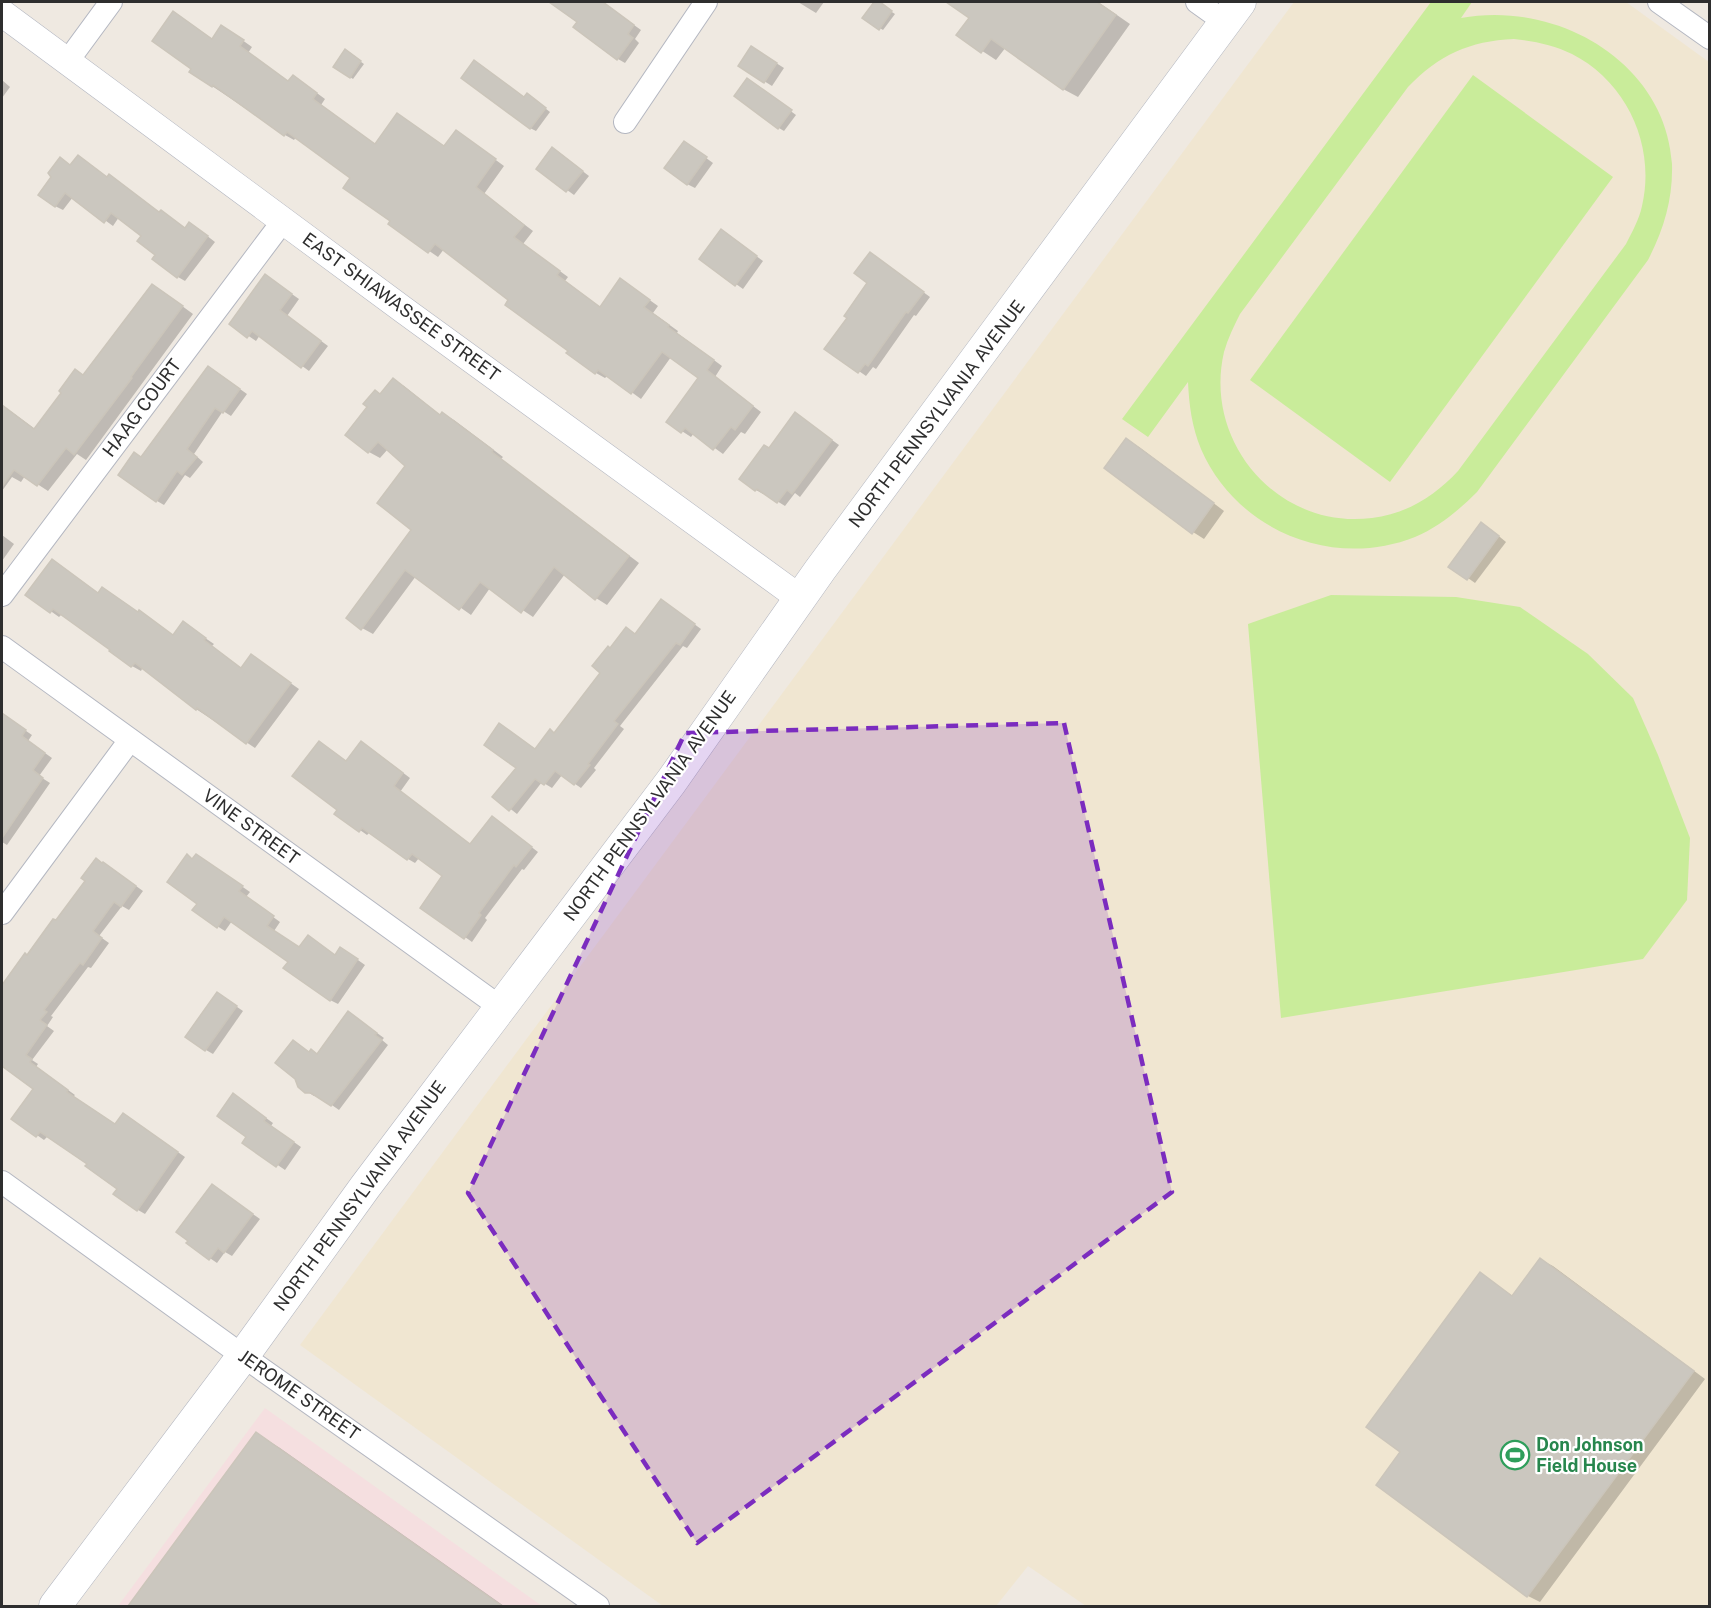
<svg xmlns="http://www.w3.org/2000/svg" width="1711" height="1608" viewBox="0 0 1711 1608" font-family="'Public Sans',sans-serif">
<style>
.education{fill:#f0e6d1}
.medical{fill:#f5dfe0}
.pitch{fill:#c9ec9a;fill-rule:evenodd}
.shadow{fill:#0003}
.building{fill:#cbc7bf;stroke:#cbc5ba;stroke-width:1.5}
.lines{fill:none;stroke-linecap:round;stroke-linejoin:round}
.minor-casing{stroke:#b4b7c1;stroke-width:24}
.tertiary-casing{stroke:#b4b7c1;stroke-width:28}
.secondary-casing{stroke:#b4b7c1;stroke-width:33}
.minor{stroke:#fff;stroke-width:22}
.tertiary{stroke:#fff;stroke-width:27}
.secondary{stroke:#fff;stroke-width:32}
.marked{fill:#7b2cbf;fill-opacity:0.2;stroke:#7b2cbf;stroke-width:4.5;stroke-dasharray:12 8;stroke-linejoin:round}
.labels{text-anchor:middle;stroke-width:4.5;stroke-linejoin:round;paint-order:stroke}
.street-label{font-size:18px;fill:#2e2e2e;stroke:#fff}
.leisure-label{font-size:18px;font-weight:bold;fill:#27864d;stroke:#fff;text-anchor:start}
</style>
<rect width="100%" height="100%" fill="#efe9e1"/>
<polygon class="education" points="1294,2 1626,2 1709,62 1709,1606 1086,1606 1028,1566 996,1606 663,1606 300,1345"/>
<polygon class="medical" points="265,1408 542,1606 118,1606"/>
<g class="pitch">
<path d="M1431 2H1472L1461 18C1558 0 1666 63 1672 164 1673 199 1664 229 1648 260L1477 492C1459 510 1439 527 1415 537 1332 570 1236 530 1201 449 1192 427 1189 405 1188 382L1148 437 1122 419ZM1514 39C1534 41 1554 45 1572 54 1627 82 1656 146 1642 206 1639 220 1632 232 1626 244L1458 471C1435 496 1406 514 1372 518 1278 530 1203 442 1224 352 1228 338 1234 326 1240 314L1408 87C1439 55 1469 41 1514 39Z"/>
<polygon points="1473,75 1613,177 1390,482 1250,380"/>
<polygon points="1331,595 1456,597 1520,607 1588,654 1633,698 1658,755 1690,838 1687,900 1643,959 1281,1018 1248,624"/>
</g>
<g class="shadow">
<polygon points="552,2 602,2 641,30 635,39 639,43 625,63 618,59 579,22"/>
<polygon points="798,2 824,2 816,13"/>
<polygon points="876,2 895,14 883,30 864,18"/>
<polygon points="949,2 1098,2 1130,24 1078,97 1063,89 1006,47 996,60 958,35 971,18"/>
<polygon points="231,32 252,47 248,53 289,82 302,82 325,99 321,105 376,145 445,148 466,138 504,166 484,194 533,231 523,244 568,277 565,281 601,308 630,286 658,306 653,313 678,331 677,333 722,366 715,377 761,412 745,434 741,432 723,454 694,433 691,437 668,422 700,378 671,357 641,399 608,375 605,378 596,373 568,353 570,350 510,300 444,249 438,257 390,224 392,221 352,178 296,137 294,140 285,135 212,86 213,40"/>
<polygon points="345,51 364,64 353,79 335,67"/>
<polygon points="759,52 784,68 772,86 764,81"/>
<polygon points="2,80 10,87 2,98"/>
<polygon points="753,83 796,115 784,131 779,128"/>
<polygon points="525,98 532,98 550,112 536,131 530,128"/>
<polygon points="691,147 713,163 695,188 687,184"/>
<polygon points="560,154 589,176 574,195 538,169"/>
<polygon points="71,166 108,178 160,213 162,212 169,216 186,229 197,228 215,242 185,281 178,277 143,236 119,217 113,226 73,197 63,210 55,206"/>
<polygon points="729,236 763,261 743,289 736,284"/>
<polygon points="871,254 930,297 916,316 914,315 876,369 873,367 866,376 826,348 849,317 870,283"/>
<polygon points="273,281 299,299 287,316 328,346 309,371 260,335 256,341 231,324"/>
<polygon points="163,292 193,314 86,460 77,454 48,491 25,476 21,482 12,477 2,491 2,405 35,429"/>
<polygon points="216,372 247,394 231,416 223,411 194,454 203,462 190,478 185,475 164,505 157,501 142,458"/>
<polygon points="393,380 404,386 441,416 443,414 454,420 503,457 501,459 639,563 607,605 596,598 565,574 533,617 490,588 471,615 416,576 373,634 362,628 413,529 407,466 388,449 380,458 369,452 348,435"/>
<polygon points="803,419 839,445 800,497 795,493 785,506 764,493 763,494 756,490 769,450"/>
<polygon points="1127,440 1139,447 1224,511 1204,539 1193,532"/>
<polygon points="1489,528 1506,542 1475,583 1468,578"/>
<polygon points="2,535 14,544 2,561"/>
<polygon points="99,594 139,613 140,612 174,636 183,623 214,644 212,646 242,669 252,656 299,689 255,748 196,709 143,667 141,671 132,666 62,614 59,617 28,595"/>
<polygon points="668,605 701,629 687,648 683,646 620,726 624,729 594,768 596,770 581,788 562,775 552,788 542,782 517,814 495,797 536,750 555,734 602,672 611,650 636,635"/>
<polygon points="7,718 32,735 28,741 52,758 39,776 50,783 7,845 2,842 2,779 8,770 2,766 2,726"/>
<polygon points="369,747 410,778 400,792 471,845 499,822 538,852 524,870 522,869 485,918 487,920 472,942 465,937 444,876 419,858 415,863 408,859 370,832 367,835 336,813 339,810 347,762"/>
<polygon points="193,860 204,860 250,892 246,897 280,922 274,931 299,949 309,937 336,956 348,953 365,965 338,1004 330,1000 290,962 232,921 225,931 217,926 199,903"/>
<polygon points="111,868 143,891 129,910 122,906 99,936 109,943 91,968 88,967 51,1016 53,1017 47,1026 54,1031 32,1060 38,1064 36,1067 75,1095 73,1097 116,1126 131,1120 185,1157 145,1214 138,1210 119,1189 89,1164 48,1136 44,1140 14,1119 35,1089 8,1058 2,1053 2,987 25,955 28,957 56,922"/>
<polygon points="224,998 243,1011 213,1054 206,1050"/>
<polygon points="355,1017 384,1038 382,1040 388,1045 339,1110 319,1096 314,1096 306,1091 310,1053 318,1055"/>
<polygon points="241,1100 273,1123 271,1126 301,1147 285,1170 244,1142 248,1137"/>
<polygon points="220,1191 260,1219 232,1256 225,1252 217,1263 188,1243"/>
<polygon points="1541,1260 1553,1266 1705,1379 1540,1602 1528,1596 1402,1452 1481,1274 1514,1297"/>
<polygon points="257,1434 280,1448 504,1606 130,1606"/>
</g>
<g class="building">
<polygon points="549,2 603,2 634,25 628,34 633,38 617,60 573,27 577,22"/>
<polygon points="874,2 880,2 892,11 879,30 862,18"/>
<polygon points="946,2 1097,2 1116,15 1063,90 991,39 981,53 956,35 969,18"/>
<polygon points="173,11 212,39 221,25 244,40 240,46 288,81 293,75 317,93 313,99 375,144 397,113 444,146 456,130 496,159 476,187 524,225 514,237 560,271 557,275 600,307 620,278 650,300 644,307 669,325 668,327 714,360 707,370 753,406 735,430 731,427 713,450 685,428 681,433 666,422 698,378 662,352 631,394 598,370 595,374 566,353 568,351 505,305 508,300 435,244 428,253 388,224 390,221 343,188 350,178 287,132 284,136 213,85 212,87 189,72 191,69 152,41"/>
<polygon points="751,46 777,63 764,83 738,66"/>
<polygon points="345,49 361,61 350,78 333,67"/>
<polygon points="474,60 524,97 527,93 546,108 530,129 461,78"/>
<polygon points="747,78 792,110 778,129 734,96"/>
<polygon points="684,141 707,157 687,185 664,168"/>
<polygon points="552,147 583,171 566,192 536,169"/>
<polygon points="78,155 107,177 109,174 159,212 161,210 185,228 189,222 208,236 177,278 152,259 155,255 137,241 141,236 111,213 104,223 65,193 55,207 38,195 51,177 48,173 60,157 70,165"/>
<polygon points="721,229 757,256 735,286 699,259"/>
<polygon points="870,252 924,292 908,313 906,312 868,366 865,364 858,373 824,349 847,318 844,316 867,283 854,273"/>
<polygon points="265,274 292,294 280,310 321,341 301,368 252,331 247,338 229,324"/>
<polygon points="152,284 183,306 131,377 132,378 74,455 66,448 37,486 14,470 2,487 2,405 34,429 61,393 59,391 75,369 83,375"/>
<polygon points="208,366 240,389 223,413 215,408 187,449 197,457 182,475 177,471 156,502 118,475 134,452 141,457"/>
<polygon points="393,378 440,415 442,412 493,450 492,452 629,556 595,600 554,567 521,613 480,582 459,610 405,570 361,630 346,618 411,530 377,503 405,466 378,442 368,453 345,435 367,407 363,404 375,390 380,394"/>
<polygon points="795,412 832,440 792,494 787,490 777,503 757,489 755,491 739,479 764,445 769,448"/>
<polygon points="1126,438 1214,503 1192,534 1104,468"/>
<polygon points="1481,522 1499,536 1467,580 1448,567"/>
<polygon points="52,559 98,593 102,587 138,612 139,610 173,635 183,621 206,638 204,640 241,668 251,654 291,683 246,744 197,708 196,710 135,663 131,667 109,651 110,650 53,609 50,613 25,595"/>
<polygon points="661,599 695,624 680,645 676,643 614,721 618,724 588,764 590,765 574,785 555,771 544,785 535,779 509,811 492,797 516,768 484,745 499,723 535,749 550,729 554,733 600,673 592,666 608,646 610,648 626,627 635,634"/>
<polygon points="2,713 26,730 22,736 45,753 33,770 43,778 2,838"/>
<polygon points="319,741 346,761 361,741 403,773 394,786 470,844 492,816 532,847 516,867 514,865 479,913 481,915 464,939 420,908 442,876 412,854 407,860 362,828 359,832 334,814 337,810 292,776"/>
<polygon points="187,854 192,859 196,854 243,886 239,891 274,916 267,926 299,947 308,935 335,955 340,947 358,959 330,1001 283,968 288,962 224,917 217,928 192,910 197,904 167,882"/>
<polygon points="96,858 102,863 103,862 136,886 121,907 114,902 93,931 102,938 83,965 80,963 44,1010 47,1012 40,1020 47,1025 26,1055 32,1059 30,1062 68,1090 67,1092 115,1124 123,1113 178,1152 137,1211 113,1194 117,1189 85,1166 87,1164 40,1132 36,1137 11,1119 33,1089 2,1066 2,985 25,953 27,955 53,919 56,920 85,881 81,878"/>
<polygon points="217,992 237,1006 205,1051 185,1037"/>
<polygon points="348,1011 377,1033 375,1035 382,1040 331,1106 311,1093 305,1093 298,1087 295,1079 275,1063 293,1040 309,1052 311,1049 317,1054"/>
<polygon points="233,1093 266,1118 264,1121 294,1142 276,1167 242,1143 246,1137 217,1116"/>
<polygon points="212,1184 253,1214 224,1253 218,1248 209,1260 186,1243 188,1241 176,1232"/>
<polygon points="1540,1258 1694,1371 1527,1597 1376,1485 1400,1452 1366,1427 1480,1272 1512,1296"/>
<polygon points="256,1432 502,1606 128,1606"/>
</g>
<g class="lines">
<g class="minor-casing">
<g id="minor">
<polyline points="1197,2 1225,22"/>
<polyline points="1659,2 1710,38"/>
<polyline points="67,62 111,2"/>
<polyline points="625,122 706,2"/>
<polyline points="2,595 283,221"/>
<polyline points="2,647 500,1007"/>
<polyline points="2,913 130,740"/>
<polyline points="2,1182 243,1356 598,1606"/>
</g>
</g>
<g class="tertiary-casing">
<polyline id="tertiary" points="2,13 405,311 801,599"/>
</g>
<g class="secondary-casing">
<polyline id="secondary" points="55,1606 243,1356 365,1187 671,782 820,570 1240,2"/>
</g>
<use href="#minor" class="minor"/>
<use href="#tertiary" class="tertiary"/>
<use href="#secondary" class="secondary"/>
</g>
<path class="marked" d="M1064 723 1172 1192 697 1543 468 1193 685 733Z"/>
<defs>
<g id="stadium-ring" transform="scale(1.5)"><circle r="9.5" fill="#fff" stroke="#2e9e5b" stroke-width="1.5"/><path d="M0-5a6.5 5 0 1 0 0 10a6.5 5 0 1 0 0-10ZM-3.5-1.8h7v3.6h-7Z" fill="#2e9e5b"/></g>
</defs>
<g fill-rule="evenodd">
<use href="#stadium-ring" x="1515" y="1455"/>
</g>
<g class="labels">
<g class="street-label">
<text transform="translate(401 307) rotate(36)" y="6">EAST SHIAWASSEE STREET</text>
<text transform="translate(142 408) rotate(-53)" y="6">HAAG COURT</text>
<text transform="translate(937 414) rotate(-53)" y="6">NORTH PENNSYLVANIA AVENUE</text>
<text transform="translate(650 806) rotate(-54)" y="6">NORTH PENNSYLVANIA AVENUE</text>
<text transform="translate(251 827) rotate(36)" y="6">VINE STREET</text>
<text transform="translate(360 1196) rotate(-54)" y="6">NORTH PENNSYLVANIA AVENUE</text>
<text transform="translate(299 1395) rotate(35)" y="6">JEROME STREET</text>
</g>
<g class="leisure-label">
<text x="1536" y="1451">Don Johnson<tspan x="1536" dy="21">Field House</tspan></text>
</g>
</g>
<rect width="1711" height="1608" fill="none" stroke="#2e2e2e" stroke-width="6"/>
</svg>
